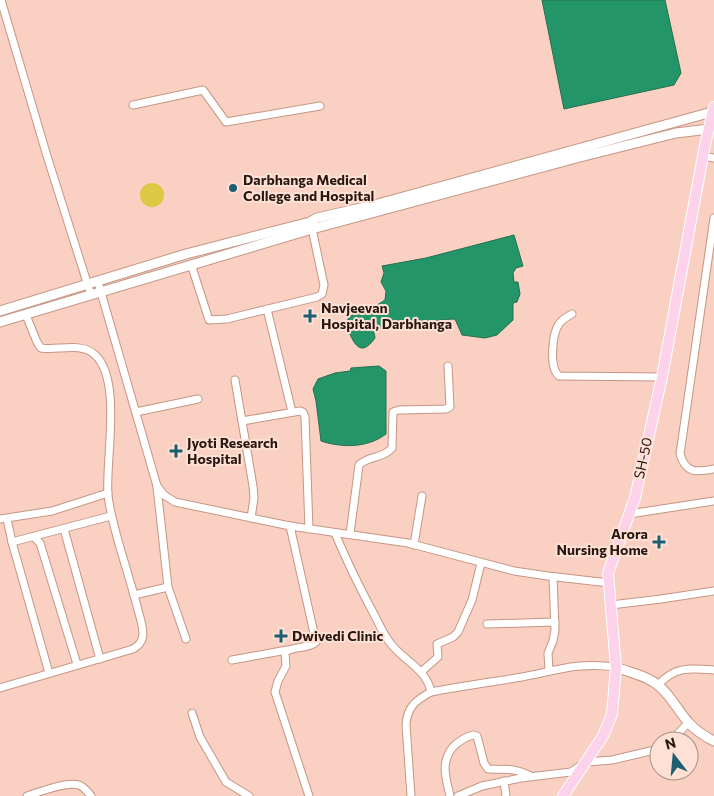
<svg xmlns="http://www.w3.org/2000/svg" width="714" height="796" viewBox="0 0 714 796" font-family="Commissioner,sans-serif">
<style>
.green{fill:#dbc943}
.water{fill:#239568;stroke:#25704e}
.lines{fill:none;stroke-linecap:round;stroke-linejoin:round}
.minor-casing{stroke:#c59684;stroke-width:9}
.tertiary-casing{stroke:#c59684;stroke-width:11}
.primary-casing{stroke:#fff;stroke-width:12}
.minor{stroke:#fff;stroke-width:7}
.tertiary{stroke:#fff;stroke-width:9}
.primary{stroke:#fdd3ec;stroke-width:10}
.poi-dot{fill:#1c5f73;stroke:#ffe0d5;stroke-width:2}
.labels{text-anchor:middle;stroke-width:4;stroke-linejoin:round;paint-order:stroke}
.poi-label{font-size:14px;font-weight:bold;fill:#291811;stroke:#ffe0d5;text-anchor:start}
.street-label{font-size:14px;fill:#291811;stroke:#ffe0d5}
</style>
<rect width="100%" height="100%" fill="#f9d0c1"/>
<circle class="green" cx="152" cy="195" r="12"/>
<g class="water">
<polygon points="542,0 665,0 681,73 674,85 564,109"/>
<path d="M514 235 523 266 516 268 513 273 514 282H518L520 294 517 302 513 303V320L497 335 485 338 462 335 455 319C445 319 437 321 427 323 414 325 402 320 390 321L387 325 374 331 375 338C358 362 352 337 345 324L350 316 374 307 385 300 386 291 381 282 384 273 382 266 426 258Z"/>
<path d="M379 366 386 371V434C368 448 342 448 321 441L316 401 313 389 318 379 335 373 350 371 351 368Z"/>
</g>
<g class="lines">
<g class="minor-casing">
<g id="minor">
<polyline points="1,0 47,156 91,295"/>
<polyline points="133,105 203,90 226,122 320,106"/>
<polyline points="703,156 714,158"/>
<path d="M714 218 680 454C686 474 696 472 714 469"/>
<polyline points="191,264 209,320 227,319 317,297 322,294 324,285 311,224"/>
<polyline points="98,282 157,486 164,495 175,502 290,526 408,543 514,571 548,576 609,583"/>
<polyline points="267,309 292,412"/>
<path d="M572 314C567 317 562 319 559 324 552 334 549 368 559 376L662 377"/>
<polyline points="235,380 253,486 254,498 251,518"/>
<polyline points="136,412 198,399"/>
<polyline points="242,421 300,411 303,412 305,417 309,529"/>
<polyline points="629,514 714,501"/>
<polyline points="0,519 52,511 108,493"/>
<polyline points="7,519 12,542 49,673"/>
<path d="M290 526 316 642C308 649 294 646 285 652L286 666 278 681 275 692 309 796"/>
<polyline points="64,529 100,659"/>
<path d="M335 533C345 557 356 580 368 603 375 615 380 628 388 640 402 661 426 667 431 692"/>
<path d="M350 534 359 465C369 455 383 459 392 448L393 412 399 410 446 409 450 407 448 366"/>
<polyline points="34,537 40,543 77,664"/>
<polyline points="12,542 111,516"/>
<polyline points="414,545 422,496"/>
<polyline points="168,587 186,639"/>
<polyline points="134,595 168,587 157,487"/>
<polyline points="611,605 661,599 714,591"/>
<polyline points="487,624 555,622"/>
<polyline points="232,660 287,650"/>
<polyline points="549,671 548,653 553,641 555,630 553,577"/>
<polyline points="421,672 438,657 437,644 453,637 458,632 472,600 481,563"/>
<path d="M658 685C675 666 690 668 714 670"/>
<path d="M0 688 133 649C145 642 144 633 141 621 135 598 128 574 121 551 116 533 110 514 108 495 105 461 123 378 94 354 80 342 57 351 41 348L37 342 26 315"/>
<polyline points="192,713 200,737 226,782 249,796"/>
<polyline points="671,741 688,723"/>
<polyline points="504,781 506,796"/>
<path d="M27 796C40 792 66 781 79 785 84 787 88 792 91 796"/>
<path d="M411 796 406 725C407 707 416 700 431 692 462 686 492 682 522 677 558 670 578 662 616 667"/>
<path d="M450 796C446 778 440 763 453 747 459 741 465 737 473 735L477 736 484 763 488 769C505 770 514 767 531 776"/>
<polyline points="458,796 482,786 521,778 571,772 586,762 612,760 659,749"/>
</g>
</g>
<g class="tertiary-casing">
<g id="tertiary">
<polyline points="0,311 186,254 310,222 317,218 374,205 712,112"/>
<polyline points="0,322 312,229 580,157 676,133 709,129"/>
<path d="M616 667C631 673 648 676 659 686 672 697 678 711 689 723 696 731 704 736 714 741"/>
</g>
</g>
<g class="primary-casing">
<polyline id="primary" points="563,796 603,736 612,714 616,667 608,573 635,498 662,377 705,145 714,107"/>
</g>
<use href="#minor" class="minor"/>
<use href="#tertiary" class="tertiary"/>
<use href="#primary" class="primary"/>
</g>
<g class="poi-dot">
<circle cx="233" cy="188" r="5"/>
<path d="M307.5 308.5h5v5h5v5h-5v5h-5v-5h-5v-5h5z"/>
<path d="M173.5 443.5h5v5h5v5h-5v5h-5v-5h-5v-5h5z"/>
<path d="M656.5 534.5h5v5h5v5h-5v5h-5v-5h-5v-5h5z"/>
<path d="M278.5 628.5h5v5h5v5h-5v5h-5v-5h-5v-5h5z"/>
</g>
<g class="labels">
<g class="poi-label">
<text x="243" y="185">Darbhanga Medical<tspan x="243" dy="16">College and Hospital</tspan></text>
<text x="321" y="313">Navjeevan<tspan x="321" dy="16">Hospital, Darbhanga</tspan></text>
<text x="187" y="448">Jyoti Research<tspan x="187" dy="16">Hospital</tspan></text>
<text x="648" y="539" text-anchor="end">Arora<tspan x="648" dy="16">Nursing Home</tspan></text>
<text x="292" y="641">Dwivedi Clinic</text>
</g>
<g class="street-label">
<text transform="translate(643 458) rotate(-78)" y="5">SH-50</text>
</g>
</g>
<g transform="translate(674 756) rotate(344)"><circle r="24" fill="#ffe0d5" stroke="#a99087"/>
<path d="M0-4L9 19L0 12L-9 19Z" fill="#1c5f73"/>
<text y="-8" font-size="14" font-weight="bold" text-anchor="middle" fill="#291811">N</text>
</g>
</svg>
